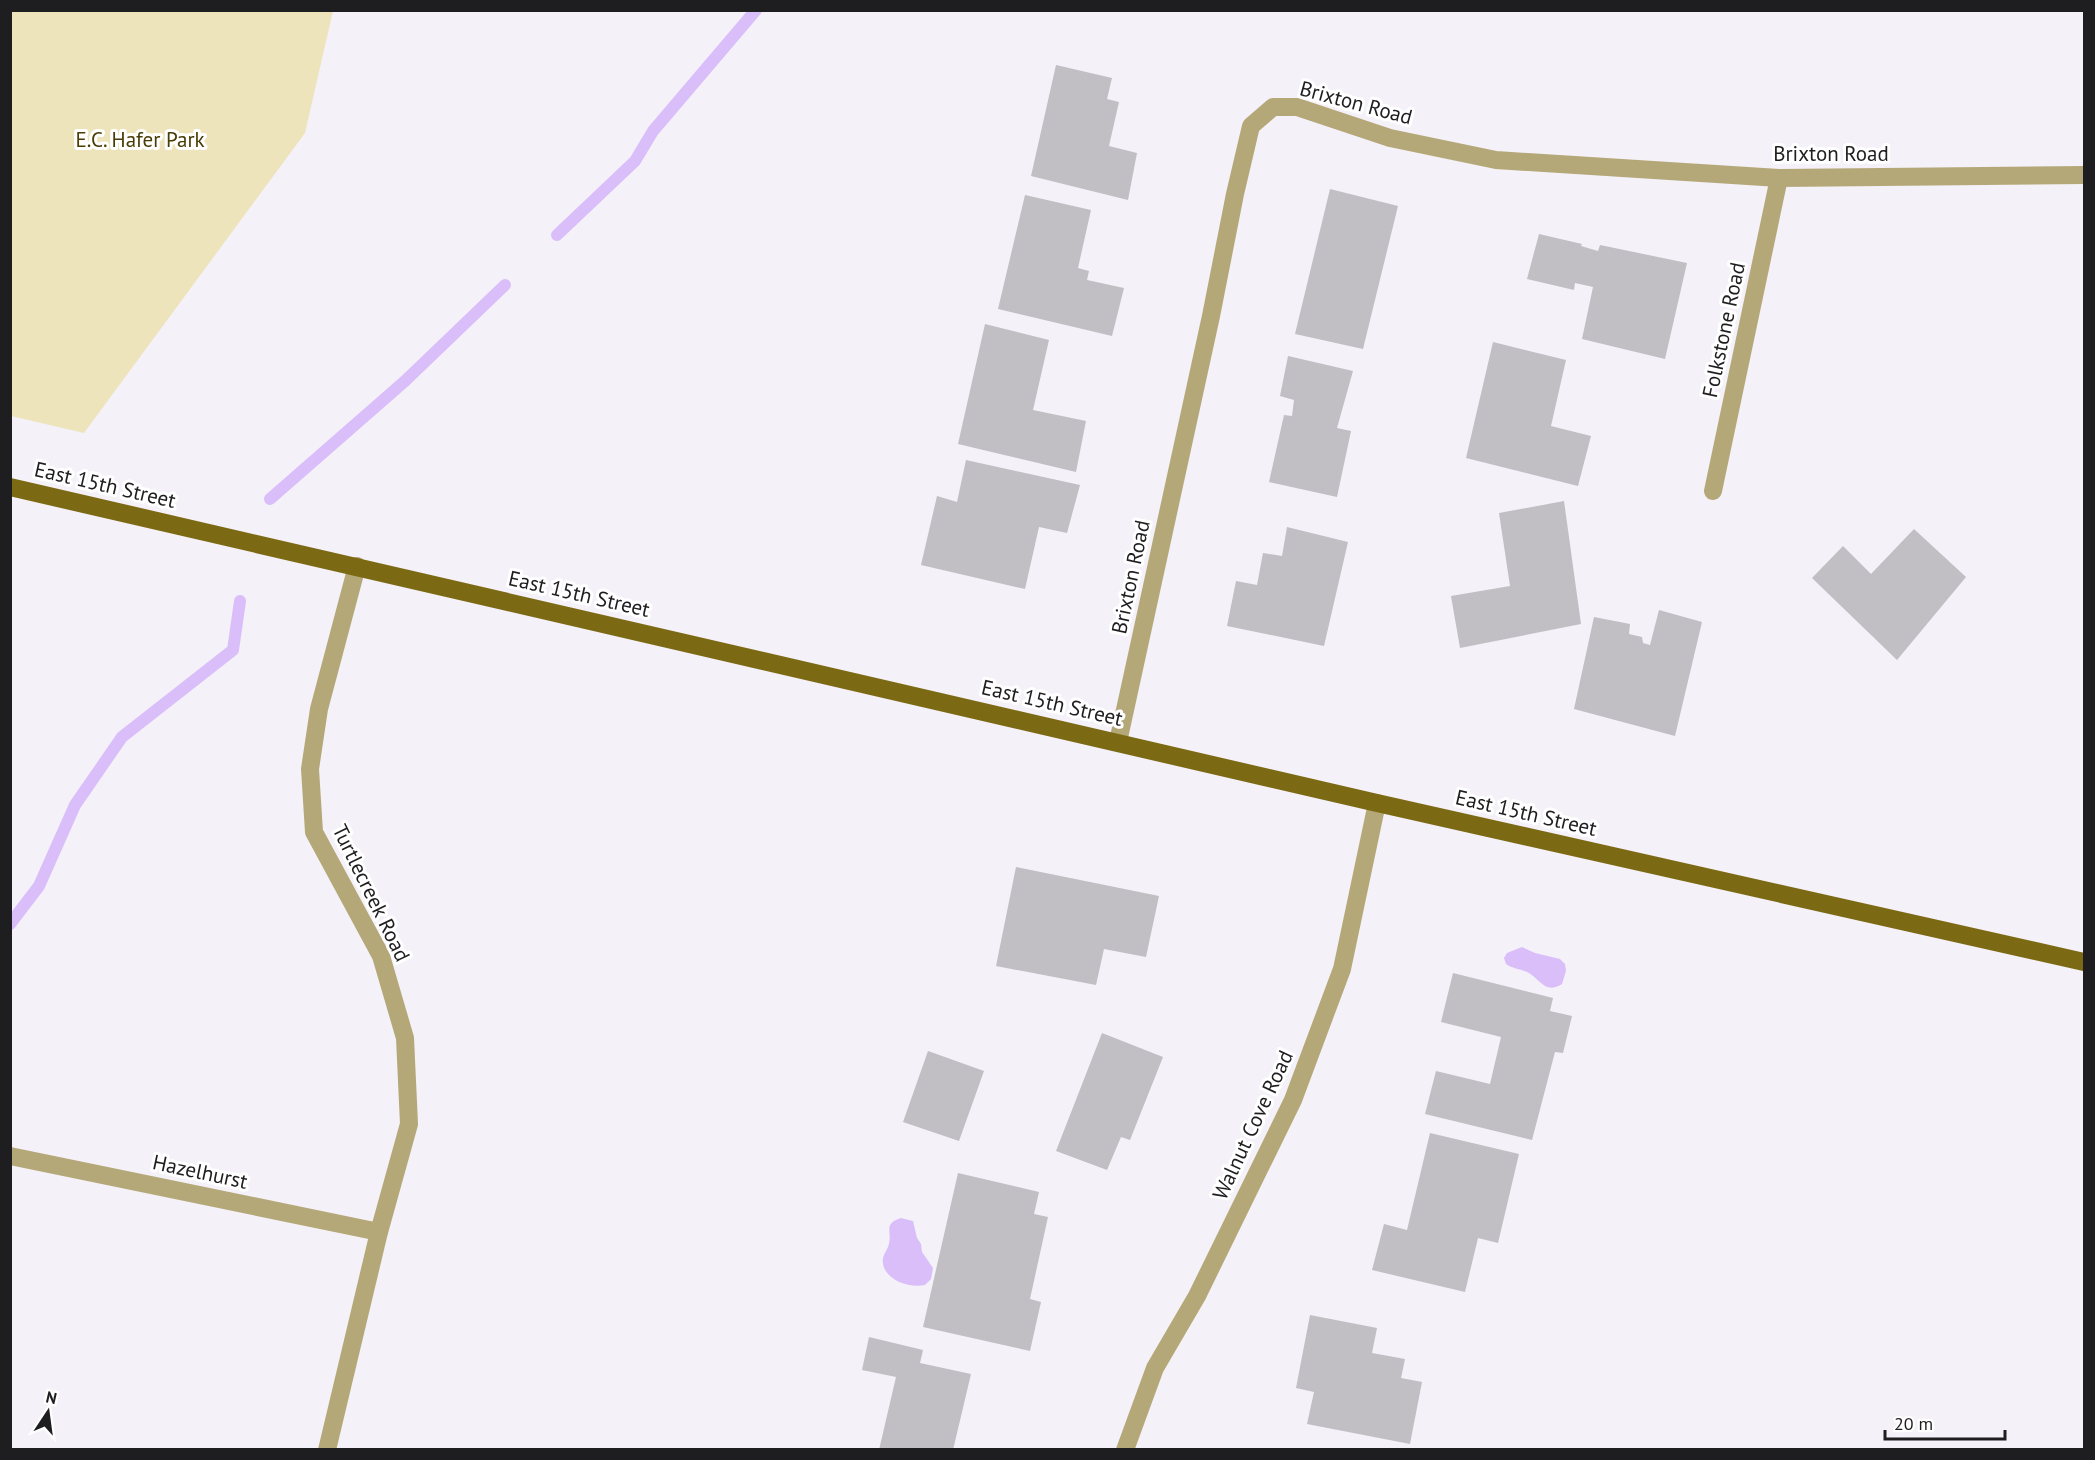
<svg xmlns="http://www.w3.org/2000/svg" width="2095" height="1460" viewBox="0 0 2095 1460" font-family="'PT Sans',sans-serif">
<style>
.green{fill:#eee4bc}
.water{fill:#dabefa}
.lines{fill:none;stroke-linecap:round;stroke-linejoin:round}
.stream{stroke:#dabefa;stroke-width:12}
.building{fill:#c1bec4}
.street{stroke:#b5a878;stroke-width:18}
.primary{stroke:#7c6913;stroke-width:18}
.labels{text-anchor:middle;stroke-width:6;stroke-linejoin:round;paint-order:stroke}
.street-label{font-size:21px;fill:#1e1d1f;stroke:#fff}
.park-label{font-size:21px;fill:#493c05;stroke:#fff}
</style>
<rect width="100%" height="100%" fill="#f4f1f8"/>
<polygon class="green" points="11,10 333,11 305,133 84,433 11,416"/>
<g class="water">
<path d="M1522 947 1535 953 1560 959 1565 964 1566 971 1562 984C1546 994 1541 981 1529 973 1522 969 1513 969 1506 964L1504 958 1507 953Z"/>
<path d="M901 1218 913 1221 917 1238 921 1244 922 1252 933 1268 931 1279 925 1285C908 1289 880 1278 883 1258 884 1253 888 1249 889 1244 892 1230 883 1224 901 1218Z"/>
</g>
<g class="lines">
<g class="stream">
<polyline points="557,235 635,161 653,131 756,10"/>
<polyline points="270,499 405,381 505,285"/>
<polyline points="10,924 39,886 75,805 122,737 233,650 240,601"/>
</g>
</g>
<g class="building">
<polygon points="1056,65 1112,78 1107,99 1119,102 1109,146 1137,153 1128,200 1031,176"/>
<polygon points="1330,189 1398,206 1363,349 1295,334"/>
<polygon points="1025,195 1091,210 1078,268 1089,271 1087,280 1124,288 1112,336 998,309"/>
<polygon points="1539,234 1582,244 1581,246 1598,251 1600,245 1687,263 1665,359 1582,339 1593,287 1575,283 1574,290 1527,279"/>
<polygon points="985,324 1049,340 1033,410 1086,421 1076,472 958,444"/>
<polygon points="1493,342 1566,360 1551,426 1591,436 1578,486 1466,458"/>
<polygon points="1288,356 1353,371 1337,428 1351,431 1337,497 1269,482 1284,415 1292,416 1294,400 1280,396"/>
<polygon points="966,460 1080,485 1067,533 1039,527 1025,589 921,565 937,496 957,502"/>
<polygon points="1564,501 1581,624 1460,648 1451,596 1510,586 1499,513"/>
<polygon points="1287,527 1348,542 1324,646 1227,626 1236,581 1257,585 1263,553 1282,556"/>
<polygon points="1914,529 1966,577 1897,660 1812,578 1843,546 1871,574"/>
<polygon points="1659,610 1702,622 1675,736 1574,709 1594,617 1630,624 1629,634 1642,637 1643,643 1650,645"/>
<polygon points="1016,867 1159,896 1146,957 1104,949 1096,985 996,966"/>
<polygon points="1453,973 1553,998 1550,1011 1572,1016 1563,1053 1555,1052 1532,1140 1425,1114 1436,1071 1490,1084 1501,1037 1441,1022"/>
<polygon points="1102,1033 1163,1057 1130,1140 1121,1137 1107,1170 1056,1151"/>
<polygon points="928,1051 984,1071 959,1141 903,1122"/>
<polygon points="1430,1133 1519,1154 1498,1243 1478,1238 1465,1292 1372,1270 1384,1224 1407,1230"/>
<polygon points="958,1173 1039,1192 1034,1214 1048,1217 1030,1299 1041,1302 1030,1351 923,1327"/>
<polygon points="1310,1315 1377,1328 1372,1353 1405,1359 1401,1378 1422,1382 1410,1444 1307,1424 1314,1392 1296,1388"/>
<polygon points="869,1337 923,1350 920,1363 971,1374 953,1450 879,1450 896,1377 862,1370"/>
</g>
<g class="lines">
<g class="street">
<polyline points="1713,491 1779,178"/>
<polyline points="1118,742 1211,316 1235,194 1251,126 1273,107 1297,107 1390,138 1496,160 1779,178 2084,175"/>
<polyline points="10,1156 379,1232"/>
<polyline points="327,1450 379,1232 409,1124 405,1038 381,956 314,832 310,769 319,709 357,566"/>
<polyline points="1125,1450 1155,1368 1197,1296 1293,1100 1342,969 1377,803"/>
</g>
<polyline class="primary" points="10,487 1377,803 2084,962"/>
</g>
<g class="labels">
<g class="street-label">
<text transform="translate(1356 103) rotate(15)" y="7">Brixton Road</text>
<text x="1831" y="161">Brixton Road</text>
<text transform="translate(1724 330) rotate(-78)" y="7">Folkstone Road</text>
<text transform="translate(105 485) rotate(13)" y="7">East 15th Street</text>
<text transform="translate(1131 577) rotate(-78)" y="7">Brixton Road</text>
<text transform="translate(579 594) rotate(13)" y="7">East 15th Street</text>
<text transform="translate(1052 703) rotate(13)" y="7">East 15th Street</text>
<text transform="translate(1526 813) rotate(13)" y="7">East 15th Street</text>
<text transform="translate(371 893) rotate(64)" y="7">Turtlecreek Road</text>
<text transform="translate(1253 1125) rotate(-65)" y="7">Walnut Cove Road</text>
<text transform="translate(200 1172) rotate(12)" y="7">Hazelhurst</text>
</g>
<g class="park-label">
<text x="140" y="147">E.C. Hafer Park</text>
</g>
</g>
<rect width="2095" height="1460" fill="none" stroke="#1e1d1f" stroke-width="24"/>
<g transform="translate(48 1412) rotate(13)" stroke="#ffffff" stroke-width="4.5" paint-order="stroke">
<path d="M0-4.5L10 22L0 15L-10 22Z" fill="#1e1d1f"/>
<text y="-9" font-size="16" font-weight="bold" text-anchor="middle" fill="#1e1d1f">N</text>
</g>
<path d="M1885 1430v9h120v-9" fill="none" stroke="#1e1d1f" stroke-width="3"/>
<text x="1894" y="1430" font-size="18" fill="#1e1d1f" stroke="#ffffff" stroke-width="4.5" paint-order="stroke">20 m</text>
</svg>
